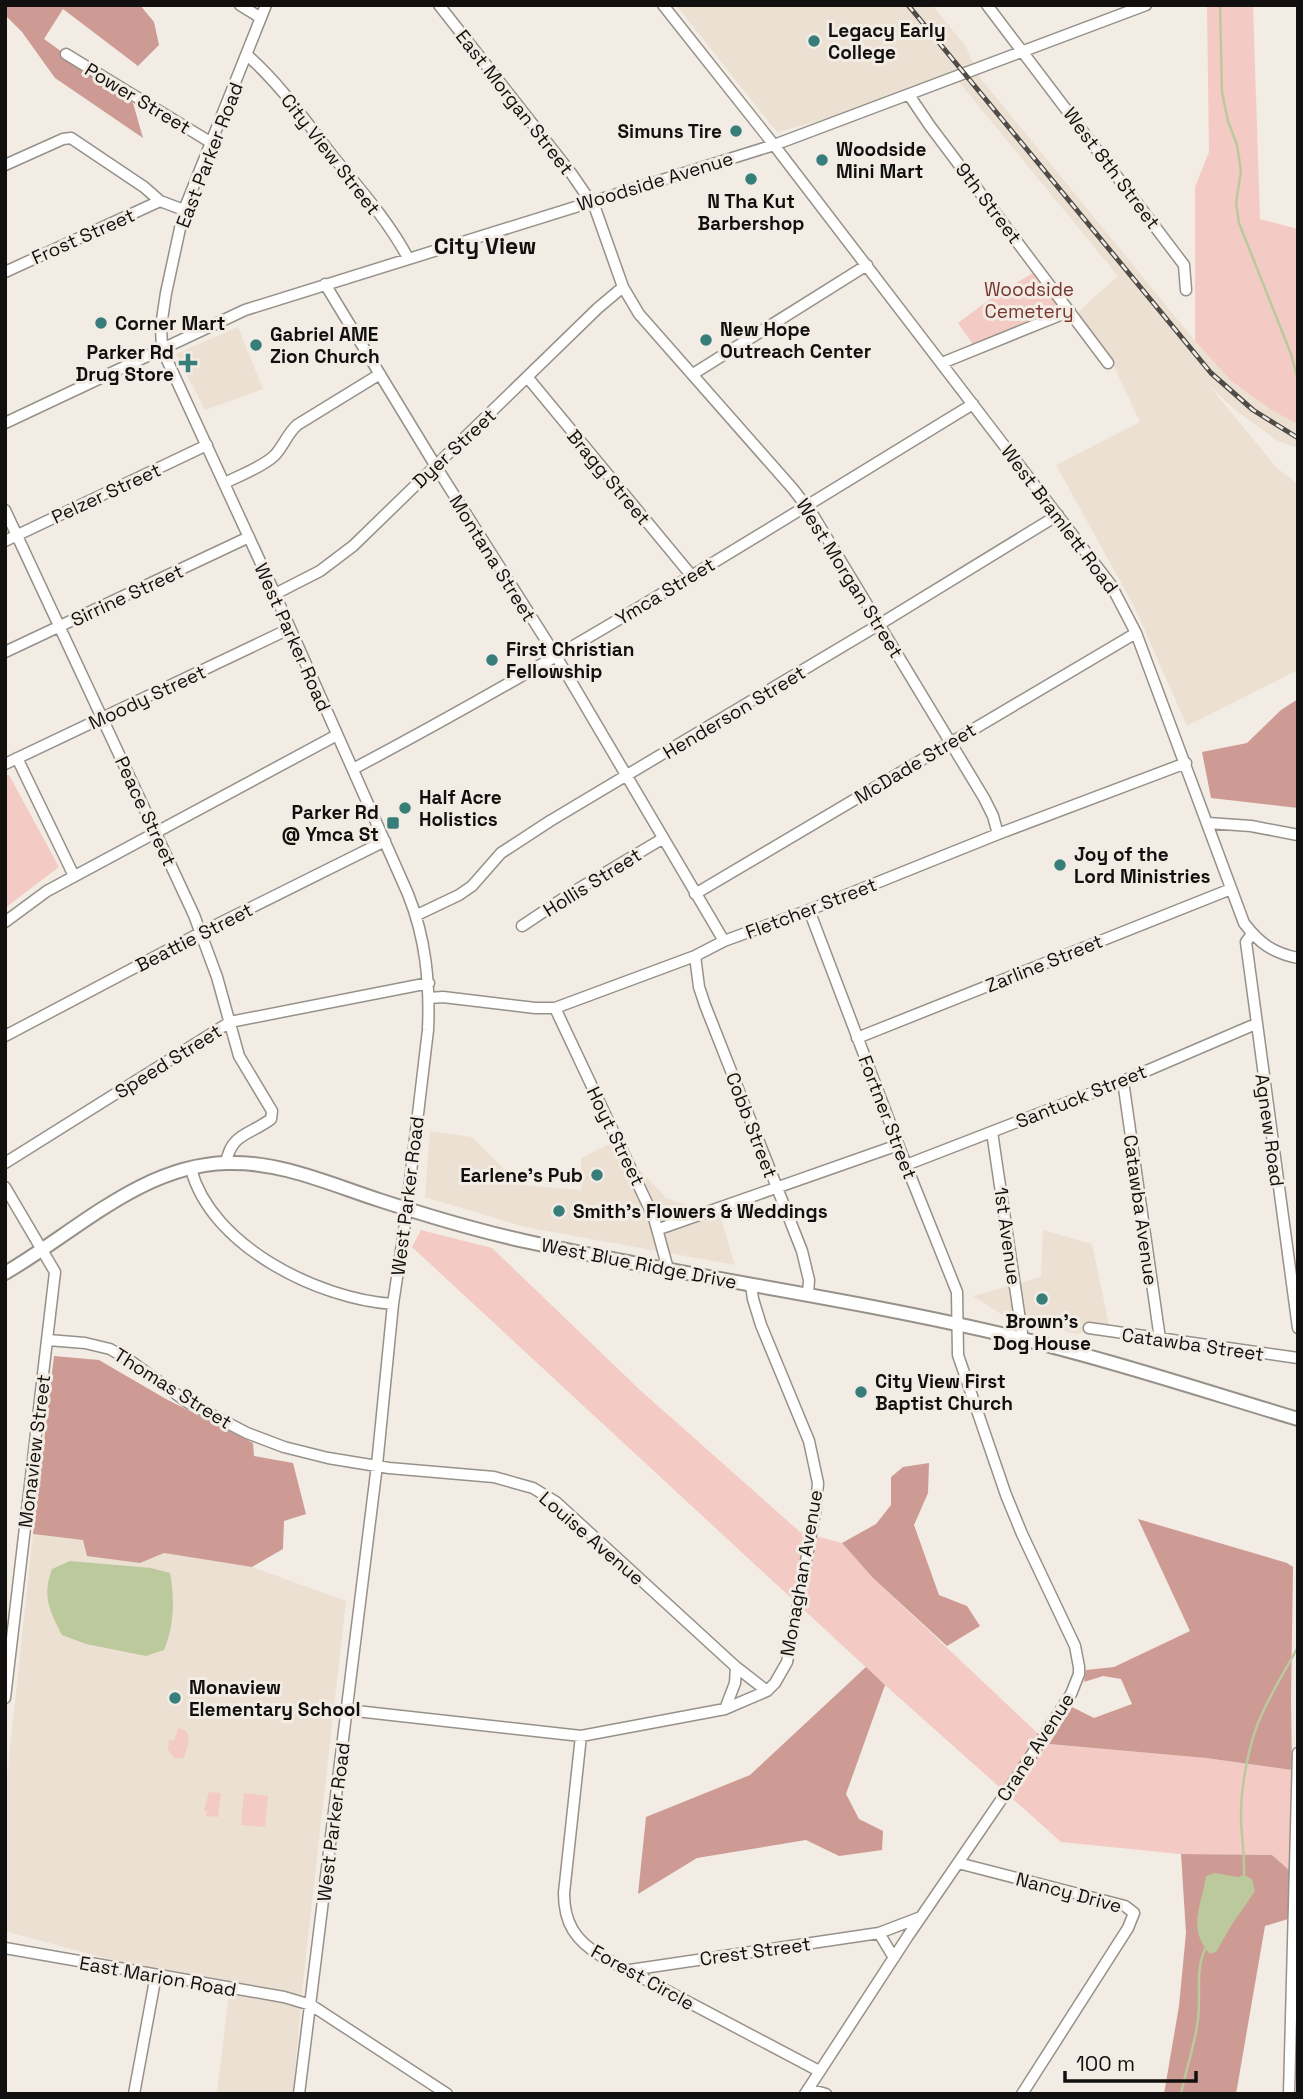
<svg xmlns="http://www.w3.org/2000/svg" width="1303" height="2099" font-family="'Space Grotesk',sans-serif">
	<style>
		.built { fill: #ebe0d2 }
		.green { fill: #f3cac4 }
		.forest { fill: #cd9b93 }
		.water { fill: #bcc99c }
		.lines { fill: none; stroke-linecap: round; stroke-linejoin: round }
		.stream { stroke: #bcc99c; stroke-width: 2.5 }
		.minor-casing { stroke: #969189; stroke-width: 13 }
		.major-casing { stroke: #969189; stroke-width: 16 }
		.minor { stroke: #fff; stroke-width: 10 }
		.major { stroke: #fff; stroke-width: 12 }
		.rail-casing { stroke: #4f4c48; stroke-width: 5 }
		.rail { stroke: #f2ece4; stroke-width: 2.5; stroke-dasharray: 8; stroke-linecap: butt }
		.poi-dot { fill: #377e7a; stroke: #f2ece4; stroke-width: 2.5 }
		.labels { text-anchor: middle; stroke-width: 6; stroke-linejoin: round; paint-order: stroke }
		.poi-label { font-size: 19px; font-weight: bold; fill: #12100e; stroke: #f2ece4; text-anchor: start }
		.street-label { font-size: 19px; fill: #12100e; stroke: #f2ece4 }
		.park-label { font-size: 19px; fill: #76362e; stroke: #f2ece4 }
		.quarter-label { font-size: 23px; font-weight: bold; fill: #12100e; stroke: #f2ece4 }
	</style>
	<rect width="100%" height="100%" fill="#f2ece4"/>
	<path class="built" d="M676,5H932L966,47L981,79L1195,341L1231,381L1273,411L1298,424V448L1278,441L1235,410L1207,383L1277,468L1298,484V670L1187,726L1134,606L1056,465L1140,422L1112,362L1078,312L1118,276L955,77L879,105L777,132Z
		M238,327L263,389L205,410L176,354Z
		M430,1131L472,1137L504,1169L509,1184L581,1190V1158L613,1142L666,1198L696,1209L716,1203L735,1265L525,1227L425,1197Z
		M1043,1230L1092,1244L1109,1325L1077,1334L1001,1314L973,1296L1041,1277Z
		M33,1534L83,1540L140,1563L164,1553L252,1567L346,1601L302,1991L293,2094H217L229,1992L5,1931V1795Z"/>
	<path class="green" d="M1207,5H1253L1260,219L1298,229V424L1273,411L1231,381L1195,341V187L1209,152Z
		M1036,271L1063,308L974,346L958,323L989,300Z
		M9,775L59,867L5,908V776Z
		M421,1230L492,1248L640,1390L800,1532L842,1543L873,1578L1049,1744L1206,1758L1298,1771V1878L1272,1855L1180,1854L1061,1842L885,1685L412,1247Z
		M178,1728C195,1730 187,1747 184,1758H174L168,1749L169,1740L174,1741Z
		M209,1792L221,1793L218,1817L206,1816L207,1811H204Z
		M244,1793L268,1796L265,1827L241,1825Z"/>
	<path class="forest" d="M5,5H140L154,22L159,45L138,66L63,9L44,39L133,103L143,138L55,78L22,32L5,15Z
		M1298,699V808L1211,798L1202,752L1247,743L1281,710Z
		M54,1356L99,1360L166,1399L253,1443L254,1456L293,1463L306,1514L284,1521L283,1549L252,1567L164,1553L140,1563L87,1556L83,1540L33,1534Z
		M929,1463L928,1493L914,1525L939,1595L967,1606L980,1626L947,1646L873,1578L842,1543L876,1524L891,1505V1477L903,1467Z
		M1138,1519L1287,1563L1293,1567L1291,1698L1292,1770L1206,1758L1049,1744L1072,1707L1094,1718L1132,1704L1121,1679L1103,1676L1084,1682L1086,1670L1114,1667L1190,1631Z
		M866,1667L885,1685L846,1794L859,1819L883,1831L882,1850L839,1856L806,1840L697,1858L638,1894L646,1817L750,1775Z
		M1181,1854L1272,1855L1298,1878V1916L1265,1926L1236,2094H1164L1179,2006L1186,1933Z"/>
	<path class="water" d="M70,1561L151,1568L170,1573C175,1599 174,1626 164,1650L146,1656L86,1644L62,1635C49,1610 42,1596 52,1569Z
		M1215,1873L1238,1877L1244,1875L1252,1879L1255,1891L1231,1926L1216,1952L1210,1954C1187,1928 1201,1908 1206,1876Z"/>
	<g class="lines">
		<path class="stream" d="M1220,5L1222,92L1228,121L1237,145L1241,171L1236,203L1239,223L1291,354L1298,380
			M1244,1875C1245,1855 1241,1836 1241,1815C1241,1786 1249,1741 1262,1714C1272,1691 1286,1669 1298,1647
			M1181,2094C1186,2069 1195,2045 1198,2019C1201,1995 1195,1971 1205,1949"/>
		<defs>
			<path id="minor" d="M240,5L261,18
				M266,5L184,210L166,293L161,326L162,349L270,583L408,894C426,939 430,983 428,1030L404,1231L393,1304L377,1465L299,2094
				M439,5L571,173L595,208L623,287L639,314L793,489L813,515L984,798L993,816L998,834
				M663,5L774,145L1111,585L1136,633L1244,923C1259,943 1273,953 1298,958
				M987,5L1184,265L1186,290
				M66,54L210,142
				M247,55C280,84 305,120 331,154C358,187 388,220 408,258
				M909,95L930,126L1108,363
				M5,165L63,139L71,138L144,187L160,201L184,210
				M5,272L160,201
				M325,284L435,465L556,656L724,941
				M942,363L1070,311
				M693,374L867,265
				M528,378L691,575
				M5,423L245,310L774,145L1146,5
				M225,483C240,475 261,468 274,456C283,447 287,434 297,425L380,374
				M5,510L194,915L217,977L239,1056L272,1111L271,1119C250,1135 231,1133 226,1163
				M5,541L207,445
				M275,594L320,571L353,546L598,308L623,287
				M5,652L249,537
				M17,758L74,876
				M5,764L289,629
				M353,769C565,657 768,529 973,404
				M1208,823L1251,826L1298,835
				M695,894L1136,633
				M417,915L459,895L472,886L501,853L550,821L880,624L1058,515
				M5,922L47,891L337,735
				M522,926L573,892L662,839
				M1252,934L1246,942L1298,1328
				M695,956L699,987L705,1005L802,1251L809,1280L808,1294
				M429,998L443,997L535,1008H555L695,956L724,941L809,910L998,834L1186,763
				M555,1008L654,1218L668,1269
				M5,1036L202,932L385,841
				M857,1038L1231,889
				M1123,1081L1160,1339
				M992,1132L1023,1340
				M5,1163L230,1022L429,983
				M906,1165L1123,1081L1251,1026H1256
				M191,1169C211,1246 318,1299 393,1304
				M5,1187L55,1272L5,1698
				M659,1229L898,1145
				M1089,1328L1298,1358
				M48,1340L85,1343L110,1349L132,1362L187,1402L247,1433L284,1447L328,1458L389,1468L494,1477L533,1488L556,1502L736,1667L735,1683L725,1709
				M736,1667L767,1691
				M347,1710L581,1736L725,1709L767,1691L775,1683L787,1662L792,1637L816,1507L818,1483L809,1441L761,1325L753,1299L751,1285
				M581,1736L564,1893C564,1923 575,1940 601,1956L819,2071
				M958,1863L1125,1906L1134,1913L1128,1928L1022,2094
				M879,1933L894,1958
				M5,1948L284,1997L311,2005L447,2094
				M630,1970L879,1933L921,1917
				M808,2089L826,2094
				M134,2094L156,1975
				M805,2094L908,1936L1025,1765L1071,1694L1079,1674V1667L1075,1646L1022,1534L1006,1495L958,1355L957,1292L906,1165L809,910
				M1289,2094L1298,1753"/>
			<path id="major" d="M5,1273C76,1232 142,1165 227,1163C279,1161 330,1184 379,1200C428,1216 478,1231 529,1242C684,1276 842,1297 997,1333C1098,1356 1198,1389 1298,1419"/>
		</defs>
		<use href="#minor" class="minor-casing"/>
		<use href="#major" class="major-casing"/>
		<use href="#minor" class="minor"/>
		<use href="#major" class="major"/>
		<defs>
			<path id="rail" d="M908,5L1211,373L1253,410L1298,438"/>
		</defs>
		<use href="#rail" class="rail-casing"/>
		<use href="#rail" class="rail"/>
	</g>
	<g class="poi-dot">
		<circle cx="814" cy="41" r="7"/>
		<circle cx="736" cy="131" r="7"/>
		<circle cx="822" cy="160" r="7"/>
		<circle cx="751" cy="179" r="7"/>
		<circle cx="101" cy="323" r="7"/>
		<circle cx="706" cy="340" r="7"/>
		<circle cx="256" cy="345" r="7"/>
		<path d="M184.5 352.5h7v7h7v7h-7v7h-7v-7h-7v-7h7z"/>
		<circle cx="492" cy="660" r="7"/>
		<circle cx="405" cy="808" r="7"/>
		<rect x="386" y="816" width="14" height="14" rx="3.5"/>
		<circle cx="1060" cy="865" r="7"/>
		<circle cx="597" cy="1175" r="7"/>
		<circle cx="559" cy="1211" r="7"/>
		<circle cx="1042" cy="1299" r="7"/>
		<circle cx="861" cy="1392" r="7"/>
		<circle cx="175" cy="1698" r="7"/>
	</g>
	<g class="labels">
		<g class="poi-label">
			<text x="828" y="37">Legacy Early<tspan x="828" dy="22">College</tspan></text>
			<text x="722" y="138" text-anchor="end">Simuns Tire</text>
			<text x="836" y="156">Woodside<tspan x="836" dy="22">Mini Mart</tspan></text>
			<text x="751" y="208" text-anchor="middle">N Tha Kut<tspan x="751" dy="22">Barbershop</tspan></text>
			<text x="115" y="330">Corner Mart</text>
			<text x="720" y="336">New Hope<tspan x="720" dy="22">Outreach Center</tspan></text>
			<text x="270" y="341">Gabriel AME<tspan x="270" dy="22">Zion Church</tspan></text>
			<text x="174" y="359" text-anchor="end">Parker Rd<tspan x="174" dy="22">Drug Store</tspan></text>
			<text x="506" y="656">First Christian<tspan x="506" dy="22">Fellowship</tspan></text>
			<text x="419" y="804">Half Acre<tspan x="419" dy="22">Holistics</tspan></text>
			<text x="379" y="819" text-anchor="end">Parker Rd<tspan x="379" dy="22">@ Ymca St</tspan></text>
			<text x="1074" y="861">Joy of the<tspan x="1074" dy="22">Lord Ministries</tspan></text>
			<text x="583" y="1182" text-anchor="end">Earlene's Pub</text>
			<text x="573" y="1218">Smith's Flowers &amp; Weddings</text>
			<text x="1042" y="1328" text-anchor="middle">Brown's<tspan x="1042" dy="22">Dog House</tspan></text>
			<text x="875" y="1388">City View First<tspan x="875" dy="22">Baptist Church</tspan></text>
			<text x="189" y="1694">Monaview<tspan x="189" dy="22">Elementary School</tspan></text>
		</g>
		<g class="street-label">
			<text transform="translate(138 98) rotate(31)" y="7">Power Street</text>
			<text transform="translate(515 102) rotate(52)" y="7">East Morgan Street</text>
			<text transform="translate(331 154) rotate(52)" y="7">City View Street</text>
			<text transform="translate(209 155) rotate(-69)" y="7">East Parker Road</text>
			<text transform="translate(1112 168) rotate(53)" y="7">West 8th Street</text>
			<text transform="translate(655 181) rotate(-17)" y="7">Woodside Avenue</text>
			<text transform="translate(989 203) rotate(53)" y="7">9th Street</text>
			<text transform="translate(83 236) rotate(-24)" y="7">Frost Street</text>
			<text transform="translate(454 448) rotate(-43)" y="7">Dyer Street</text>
			<text transform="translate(609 477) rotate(50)" y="7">Bragg Street</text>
			<text transform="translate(106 493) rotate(-25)" y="7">Pelzer Street</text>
			<text transform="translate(1060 519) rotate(53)" y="7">West Bramlett Road</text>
			<text transform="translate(493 558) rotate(58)" y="7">Montana Street</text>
			<text transform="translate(850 578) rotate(58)" y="7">West Morgan Street</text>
			<text transform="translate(665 591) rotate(-31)" y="7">Ymca Street</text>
			<text transform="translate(127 595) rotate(-25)" y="7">Sirrine Street</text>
			<text transform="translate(293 637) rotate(66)" y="7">West Parker Road</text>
			<text transform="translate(147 697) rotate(-25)" y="7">Moody Street</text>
			<text transform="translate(734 712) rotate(-31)" y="7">Henderson Street</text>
			<text transform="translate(915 763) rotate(-31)" y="7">McDade Street</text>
			<text transform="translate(146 811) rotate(65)" y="7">Peace Street</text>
			<text transform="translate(592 882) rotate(-32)" y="7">Hollis Street</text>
			<text transform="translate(811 908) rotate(-21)" y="7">Fletcher Street</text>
			<text transform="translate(194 937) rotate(-27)" y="7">Beattie Street</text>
			<text transform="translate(1044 963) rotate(-22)" y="7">Zarline Street</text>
			<text transform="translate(168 1061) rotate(-32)" y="7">Speed Street</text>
			<text transform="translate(1081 1096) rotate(-22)" y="7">Santuck Street</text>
			<text transform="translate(888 1117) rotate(69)" y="7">Fortner Street</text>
			<text transform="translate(752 1125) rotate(69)" y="7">Cobb Street</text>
			<text transform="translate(1270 1130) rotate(82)" y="7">Agnew Road</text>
			<text transform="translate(616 1136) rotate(64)" y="7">Hoyt Street</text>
			<text transform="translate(407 1196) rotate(-83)" y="7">West Parker Road</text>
			<text transform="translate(1141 1210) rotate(82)" y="7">Catawba Avenue</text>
			<text transform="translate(1008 1236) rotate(82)" y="7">1st Avenue</text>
			<text transform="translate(639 1263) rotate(11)" y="7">West Blue Ridge Drive</text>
			<text transform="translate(1193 1344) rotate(8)" y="7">Catawba Street</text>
			<text transform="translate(173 1388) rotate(32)" y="7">Thomas Street</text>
			<text transform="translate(34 1451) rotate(-83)" y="7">Monaview Street</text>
			<text transform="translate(592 1538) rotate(41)" y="7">Louise Avenue</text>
			<text transform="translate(801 1573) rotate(-80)" y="7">Monaghan Avenue</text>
			<text transform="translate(1035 1747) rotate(-57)" y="7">Crane Avenue</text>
			<text transform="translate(333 1822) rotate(-83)" y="7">West Parker Road</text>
			<text transform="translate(1069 1892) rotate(15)" y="7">Nancy Drive</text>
			<text transform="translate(755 1951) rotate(-8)" y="7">Crest Street</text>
			<text transform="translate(158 1976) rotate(10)" y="7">East Marion Road</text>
			<text transform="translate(643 1977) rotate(29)" y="7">Forest Circle</text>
		</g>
		<g class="park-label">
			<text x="1029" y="296">Woodside<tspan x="1029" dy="22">Cemetery</tspan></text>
		</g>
		<g class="quarter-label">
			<text x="485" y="254">City View</text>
		</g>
	</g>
	<rect width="1303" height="2099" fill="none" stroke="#12100e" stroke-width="14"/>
	<path d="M1065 2071v10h131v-10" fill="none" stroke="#12100e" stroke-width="3.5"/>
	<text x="1076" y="2071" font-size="21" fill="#12100e" stroke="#f2ece4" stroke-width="5" paint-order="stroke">100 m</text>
</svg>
